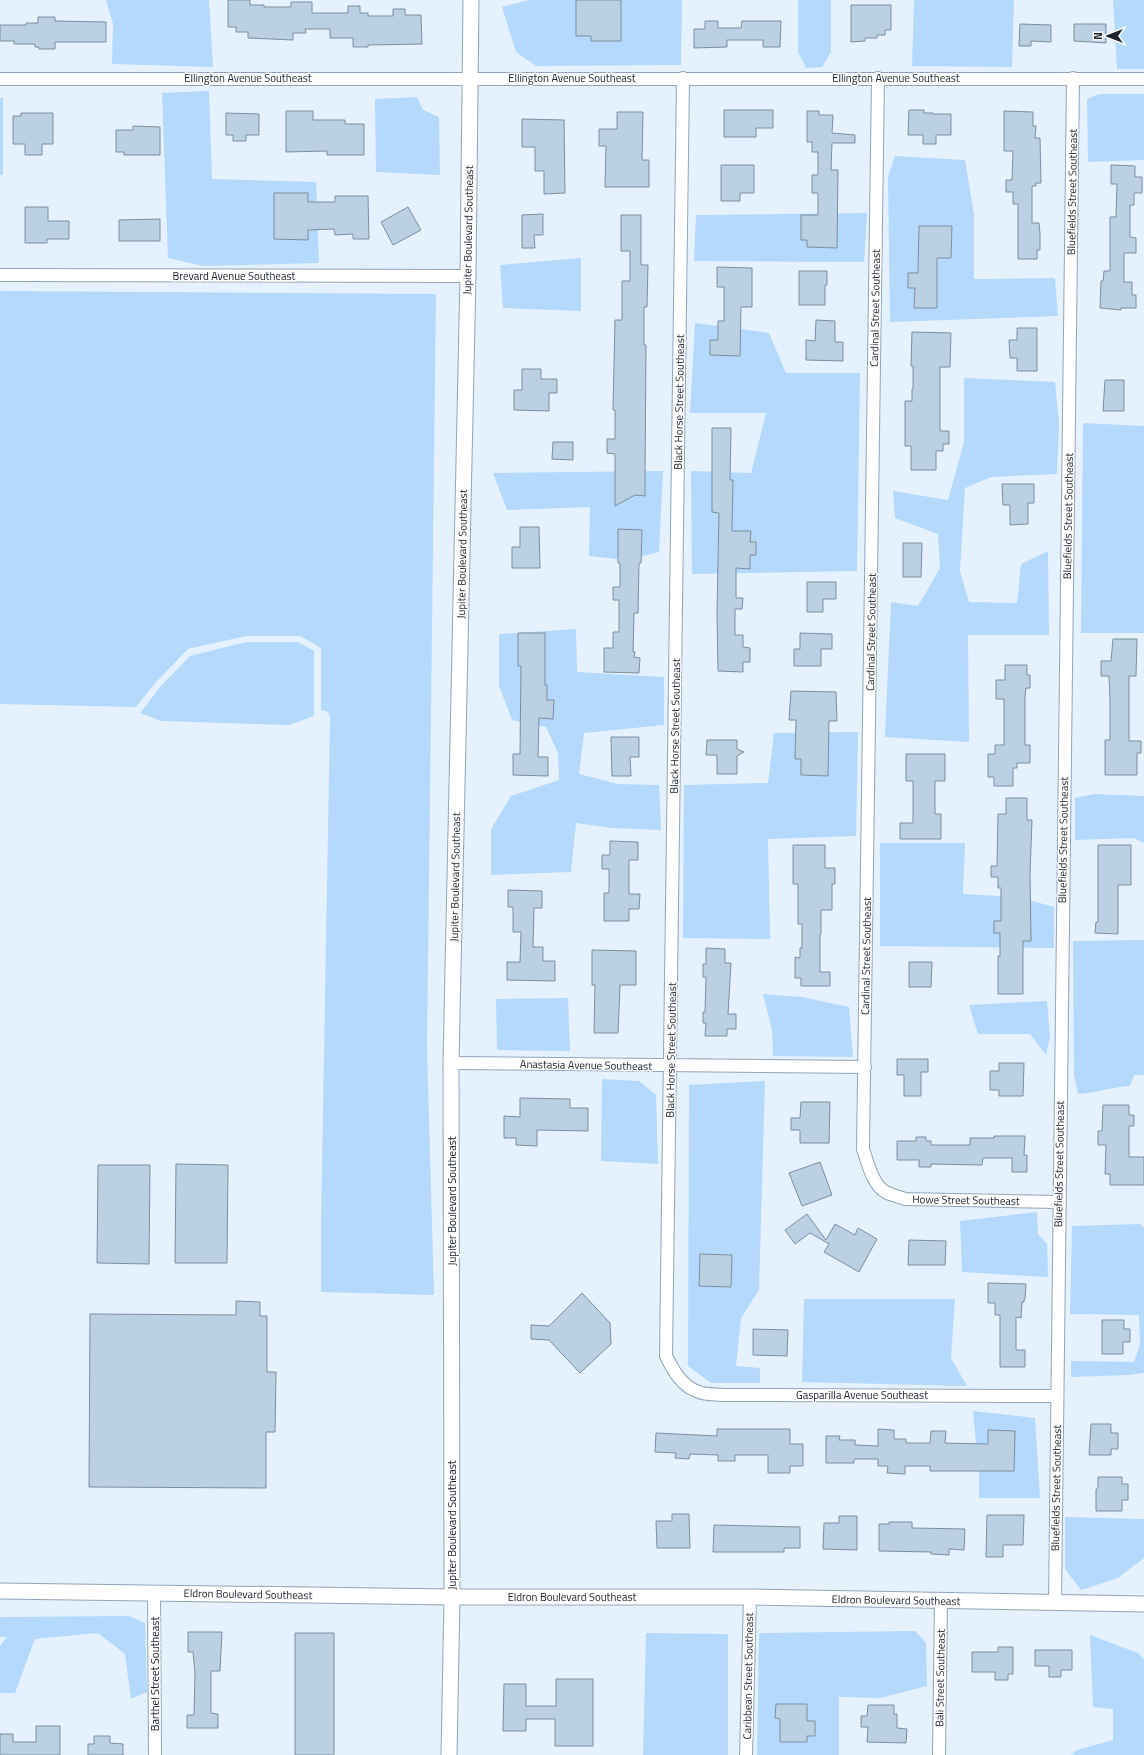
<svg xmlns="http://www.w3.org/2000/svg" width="1144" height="1755" font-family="'Titillium Web',sans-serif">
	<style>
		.green { fill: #b4d9fd }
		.building { fill: #bcd0e4; stroke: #7b8ea0 }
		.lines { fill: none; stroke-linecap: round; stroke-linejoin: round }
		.minor-casing { stroke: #92a5b8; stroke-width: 14 }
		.tertiary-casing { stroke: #92a5b8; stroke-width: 17 }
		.minor { stroke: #fff; stroke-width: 12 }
		.tertiary { stroke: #fff; stroke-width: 15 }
		.labels { text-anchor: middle; stroke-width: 3; stroke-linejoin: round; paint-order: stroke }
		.street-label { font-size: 11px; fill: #1c232b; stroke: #fdfdfd }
	</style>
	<rect width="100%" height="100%" fill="#e5f1fe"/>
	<path class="green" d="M106,0H209L213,67L112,64L113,24Z
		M529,0H682L681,65L536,66L516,52L502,7Z
		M798,0H831V52L822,67L806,68L798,52Z
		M914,0H1014L1012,67L912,66Z
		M1113,0H1144V69H1117Z
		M209,91L212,179L316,182L319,263L203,266L168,258L162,93Z
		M1099,94H1144V160L1088,162L1087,99Z
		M417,97L423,110L439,117L440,175L376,172L375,99Z
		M0,98H3V175H0Z
		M895,156L965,160L974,215V279L1055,278L1058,316L890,322L888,177Z
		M867,213L864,262L694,261L696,215Z
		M581,258V311L503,308L500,265Z
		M0,291L436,294L427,1047L434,1295L321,1292V1223L330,717L328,712L321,710V649L318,646L300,636H246L188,649L156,682L136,707L0,704Z
		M695,323L769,333L786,373H860L857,571L692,574L691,471L751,473L766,413H690Z
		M964,378L1055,382L1059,423L1057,474L991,477L965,488L960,571L969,602L1017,603L1021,564L1048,551L1049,635H968L969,742L885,737L891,602L918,606L940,568L938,534L895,518L893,491L948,500L964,442Z
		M1083,423L1144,426V633H1081Z
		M663,471L659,552L627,560L589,556L590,507L507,510L493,473Z
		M576,629L577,672L664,677V725L584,733L579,774L618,784L659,785L661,830L612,828L576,823L571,872L491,875V829L511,796L559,780L558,753L546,727L512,720L499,686V634Z
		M246,642H298L314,651V716L289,725L161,721L140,713L161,686L190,656Z
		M858,732L856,836L768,839L770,939L683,938L684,785L768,783L774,733Z
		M1094,794L1144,796V843L1134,838L1075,840V798Z
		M880,843H965L963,894L1018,897L1054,907V948L880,946Z
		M1144,940V1075H1134L1130,1086C1112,1087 1096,1093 1078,1094L1074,1075L1073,941Z
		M763,994L802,997L849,1007L853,1057L773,1056L772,1030Z
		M568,998L570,1051L497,1050L496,999Z
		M1047,1001L1050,1036L1046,1055L1030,1034H978L969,1005Z
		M602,1079L639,1081L656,1095L658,1164L601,1161Z
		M765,1081L759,1290L741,1318L736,1366L760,1368V1383H711L688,1366L689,1085Z
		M1037,1212L1038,1234L1047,1244L1048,1277L962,1272L960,1221Z
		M1140,1224L1144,1228V1373L1129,1375L1071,1377V1361L1134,1362L1140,1344L1139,1315L1070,1314L1072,1226Z
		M804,1299H955L951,1358L967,1386L802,1382Z
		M973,1411L1035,1418L1040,1498H979V1473Z
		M1065,1517L1144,1519V1558L1118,1578L1081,1590L1065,1569Z
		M129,1616L145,1623L147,1692L131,1699L125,1654L98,1633L35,1639L15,1693H0V1646L7,1637H0V1617Z
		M915,1631L926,1643L927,1686L880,1698L839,1697V1755H757L759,1633Z
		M646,1633L728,1634V1755H643Z
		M1090,1635L1138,1653L1144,1659V1755H1071L1077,1750L1113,1740V1709L1093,1707Z"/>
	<path class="building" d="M228,0H250V5H264V7H291V2H312V13H348V6H360V13H368V16H393V9H405V15H421L422,44L368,45V47H353V38H330V29H305L306,33H293V40L248,38V32H236V27H228Z
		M576,0H621V41H591V36H576Z
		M851,5H891V30H885V35H877V38H865V41L851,42Z
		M38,17H55V21L106,22V42H55V49H39V47H35V44H14V41H0V25H26V23H38Z
		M705,21H718V28H741L742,21H781L780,47H763V40H727V47L694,48V29H705Z
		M1020,24L1051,25V42L1031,41V46H1019Z
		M1074,24H1106V43L1074,41Z
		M724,110H773V128H756V137H724Z
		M909,110H924V113H933V114H951V135H936V144H923V135H908Z
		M286,111H313V120H345V124H364V155H327V151L286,152Z
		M807,111H819V115H833L832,133L855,135V143H832L831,170H838L837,248L807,247V240H801V215H818V193H812V175H818V152H812V142H807Z
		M1004,111L1033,112V126H1036L1035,138H1040L1041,183H1036V186H1032V223H1039L1040,234V250H1037V259H1018V204H1013V192H1006V180H1012L1013,151H1004Z
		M617,112H643L642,160H649V187H605L606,146H599V129H617Z
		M21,113H53V144H42V155H25V144H13V116H21Z
		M226,113L259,114V135H246V141H233V135H226Z
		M522,119L564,120L565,193L544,194V171H535V147H522Z
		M133,126L160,127V155H124V152H116V130H133Z
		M721,165H754V193H740V201H721Z
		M1111,165L1135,166V177H1142V193H1134V205H1130V237L1136,238V253H1124V282H1132V295H1136V308H1121V310L1100,308L1101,281H1103L1104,271H1110V217H1116L1117,184H1111Z
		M274,193H308V202H335V196H368L369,239H353V234L335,235L334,229L308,230V240L274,239Z
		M25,207H48V221H69V239H47V243H25Z
		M408,207L421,230L393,245L381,222Z
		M543,214V235H534L535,248H522V215Z
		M621,215H641V265H648L647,307H644V345H646L645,481V496L635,495L615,506V454L607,453V439H615V410H613L615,320H622V281H630V251H621Z
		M160,219V241H119V220Z
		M919,226H952L951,258H937V308H914L915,288H908V273H918Z
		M717,267L752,268V307H741L740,356L710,355V340H718V321H724V287H717Z
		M799,271H827V285H825V305H799Z
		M816,320L835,321V342H843V361L806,360V340L815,341Z
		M1017,328H1037V371H1017V358H1010L1009,340H1017Z
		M912,332L951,333L950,367H940V431H949V444H943V451H936V470H911V446H905V401H912V389H913V366H911Z
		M522,369H541V379H557V393H549V411L514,410V390H522Z
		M1105,380H1124V411H1103Z
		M712,428H731L730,480H733L732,531H751L750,542H756V555H750V569L736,568V598H743L742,609H735V635H743V647L750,648V662H743V672L718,671L717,613L719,513L712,512Z
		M553,442H573V460L552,459Z
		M1002,484H1034V503H1028V524L1010,525V505H1003Z
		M520,527H539L540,568H512V547H520Z
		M618,529L642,530L641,563H639L638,613H634L633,652H635L634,657L640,658L639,673L604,672V648H613V632H619V600H613V587H620V563H618Z
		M903,543H922L921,577H903Z
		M807,582H836V599H823V612H807Z
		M518,633H545V685H547V700H554L553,719L539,718L538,757H548V776L513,775V754H520L521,666H518Z
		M800,633L832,634V649H821V666H794V649H800Z
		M1113,639H1137L1136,676H1129V741H1141V753H1137V775H1105V740H1110V699L1109,676H1101V661H1111Z
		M1005,665H1027V675H1030V688H1026L1025,696V745H1030V763H1017V768H1013V786H994V777H988V754H995V745H1004V699H996V680H1005Z
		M791,691L836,692L837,721H829L828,776L801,775V759H795L796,720H789Z
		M611,737H639V757H630L631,776H612Z
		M707,740H737V749L744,752L737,756V774H717V755H706Z
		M906,754H945V781H935V814H941V839H900V823H913V781H906Z
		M1006,798H1027V820H1032L1030,874L1031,941H1023V994H998V956H1000V933H994V921H1001V888H998V877H991V866H997L998,814H1006Z
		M610,841L638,842V860H629V894H640L639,909H629V921H604V893H609V869H602V855H610Z
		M793,845H825V868H835V884H832V910H821V934H820V972H830V986H801V978H795V957L800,958V948H802V924H798V884H793Z
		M1098,845H1131V885H1118V934L1095,933L1096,922H1098Z
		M508,890L542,891V908H534L533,947H543V961H555V981L507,980V962H520L521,932H513V907H508Z
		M706,948L725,949V963H731L728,1014H736V1029H727V1036H705L706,1023H703V1012H705L706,977H703V964H706Z
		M592,950L636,951V985H620L618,1033H594L595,985H592Z
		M909,962H932L931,987H909Z
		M897,1059H928V1072H921V1096H904V1075H897Z
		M999,1063H1024L1023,1096H999V1090H990V1071H999Z
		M520,1098L570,1099V1108H588V1131L537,1130V1146L516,1145V1138H504V1116L520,1117Z
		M801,1102H830L829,1143H800V1130H791V1118H800Z
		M1103,1105H1129V1115H1134V1126H1129V1157H1144V1185H1110V1174H1105L1106,1145H1098V1131H1102Z
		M994,1136H1025L1024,1155H1027V1172H1012V1158H983L982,1165L931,1164V1167H919V1160H897V1141H916V1137H926V1141H931V1145H970V1138H994Z
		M820,1162L832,1195L802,1206L789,1173Z
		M176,1164L228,1165L227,1263H175Z
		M98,1165H150L149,1264L97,1263Z
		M807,1214L826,1240L835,1224L855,1235L858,1228L877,1239L859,1272L824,1252L829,1244L810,1233L795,1244L785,1230Z
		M909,1240L946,1241L945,1265H908Z
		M700,1254L732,1255L731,1287L699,1286Z
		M988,1283L1026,1284L1025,1299H1024V1302H1022L1021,1318L1016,1317V1350H1025V1367H1000V1315H995V1303H988Z
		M582,1293L610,1323L611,1344L580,1373L549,1340L531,1339V1325L549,1326Z
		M236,1301L260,1302V1316H267V1372H276L275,1432H266V1488L89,1487L90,1314L236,1315Z
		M1102,1320H1124V1329H1130V1342H1123V1354H1102Z
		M753,1329L788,1330L787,1356L753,1355Z
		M1091,1424H1111V1433H1118V1449H1111V1455H1089Z
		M717,1429H790V1444H803V1466H790V1473H768V1455H735V1461H718V1455L690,1454L689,1459L675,1458L676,1453L655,1452L656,1433L717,1436Z
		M878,1429L894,1430V1439H906V1443H930L931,1431H946L945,1443L988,1444V1430L1015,1431L1014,1471H930V1466H905V1474L887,1473L888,1466H878V1459H854V1463H826V1436H840L839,1440H855V1445L878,1446Z
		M1098,1477H1122V1484H1128V1500H1122V1511H1096V1489L1098,1487Z
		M672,1514H689L690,1548H657L656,1521H672Z
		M987,1515H1024L1023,1545H1003V1557H986Z
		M839,1516H857V1550L823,1549L824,1523H839Z
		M889,1522H912V1528L965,1529L964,1550L949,1549V1555L931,1554V1552L879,1551V1524H889Z
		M714,1525L800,1527V1548H784V1552H713Z
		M188,1632H222L220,1671H211V1713L218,1714V1728H187V1715H194L195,1673L193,1652H188Z
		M295,1633H334V1755H295Z
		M998,1647H1013V1674H1008V1680H995V1672H972V1652H998Z
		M1035,1650H1072V1670H1061V1677H1049V1666H1035Z
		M556,1679H593V1746H555V1719H526V1731H503L504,1684H526V1706H556Z
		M776,1704H807V1721H815V1736H807V1742H780V1719L775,1718Z
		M868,1705H894V1714H897V1728L907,1729L906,1743L867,1742L868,1727H861V1716H867Z
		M36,1726H60V1755H0V1734H13V1742H36Z
		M94,1736H110V1743L123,1744V1755H88V1744H94Z"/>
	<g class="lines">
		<defs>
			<path id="minor" d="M683,78L666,1356C673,1370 682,1387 699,1392C706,1395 716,1394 724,1395L1057,1396
				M878,78L863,1149C868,1163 872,1185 887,1193C893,1195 899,1197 905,1199L1059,1202
				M0,79H1144
				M0,275L468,276
				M451,1063L865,1067
				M154,1592L155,1755
				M1055,1602L1073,78
				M746,1755L750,1597
				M939,1755L941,1600"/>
			<path id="tertiary" d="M0,1591L452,1597H750L1144,1604
				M449,1755L452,1597L451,1063L468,276L471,0"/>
		</defs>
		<use href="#minor" class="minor-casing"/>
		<use href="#tertiary" class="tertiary-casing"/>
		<use href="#minor" class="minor"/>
		<use href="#tertiary" class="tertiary"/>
	</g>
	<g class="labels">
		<g class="street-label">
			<text x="248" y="82">Ellington Avenue Southeast</text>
			<text x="572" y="82">Ellington Avenue Southeast</text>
			<text x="896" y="82">Ellington Avenue Southeast</text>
			<text transform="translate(1072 192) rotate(-89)" y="4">Bluefields Street Southeast</text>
			<text transform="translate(468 230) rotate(-89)" y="4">Jupiter Boulevard Southeast</text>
			<text x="234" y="280">Brevard Avenue Southeast</text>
			<text transform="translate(875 308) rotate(-89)" y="4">Cardinal Street Southeast</text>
			<text transform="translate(679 402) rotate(-89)" y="4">Black Horse Street Southeast</text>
			<text transform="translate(1068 516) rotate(-89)" y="4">Bluefields Street Southeast</text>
			<text transform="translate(462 554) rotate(-89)" y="4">Jupiter Boulevard Southeast</text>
			<text transform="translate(871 632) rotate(-89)" y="4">Cardinal Street Southeast</text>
			<text transform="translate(675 726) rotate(-89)" y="4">Black Horse Street Southeast</text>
			<text transform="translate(1063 840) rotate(-89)" y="4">Bluefields Street Southeast</text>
			<text transform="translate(455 877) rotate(-89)" y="4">Jupiter Boulevard Southeast</text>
			<text transform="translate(866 956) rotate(-89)" y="4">Cardinal Street Southeast</text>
			<text transform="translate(671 1050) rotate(-89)" y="4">Black Horse Street Southeast</text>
			<text transform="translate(586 1065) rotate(1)" y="4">Anastasia Avenue Southeast</text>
			<text transform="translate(1059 1164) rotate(-89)" y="4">Bluefields Street Southeast</text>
			<text transform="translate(966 1200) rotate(1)" y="4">Howe Street Southeast</text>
			<text transform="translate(452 1201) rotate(-90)" y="4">Jupiter Boulevard Southeast</text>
			<text x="862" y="1399">Gasparilla Avenue Southeast</text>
			<text transform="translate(1056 1488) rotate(-89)" y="4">Bluefields Street Southeast</text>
			<text transform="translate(452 1525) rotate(-90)" y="4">Jupiter Boulevard Southeast</text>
			<text transform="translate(248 1594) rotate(1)" y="4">Eldron Boulevard Southeast</text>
			<text x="572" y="1601">Eldron Boulevard Southeast</text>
			<text transform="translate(896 1600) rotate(1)" y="4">Eldron Boulevard Southeast</text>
			<text transform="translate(155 1674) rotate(-90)" y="4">Barthel Street Southeast</text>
			<text transform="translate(748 1676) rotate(-89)" y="4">Caribbean Street Southeast</text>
			<text transform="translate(940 1678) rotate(-89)" y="4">Bali Street Southeast</text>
		</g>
	</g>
	<g transform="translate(1108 36) rotate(270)" stroke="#fdfdfd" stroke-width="3" paint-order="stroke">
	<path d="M0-3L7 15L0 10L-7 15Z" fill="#1c232b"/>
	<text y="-6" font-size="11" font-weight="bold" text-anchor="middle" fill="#1c232b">N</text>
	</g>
</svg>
